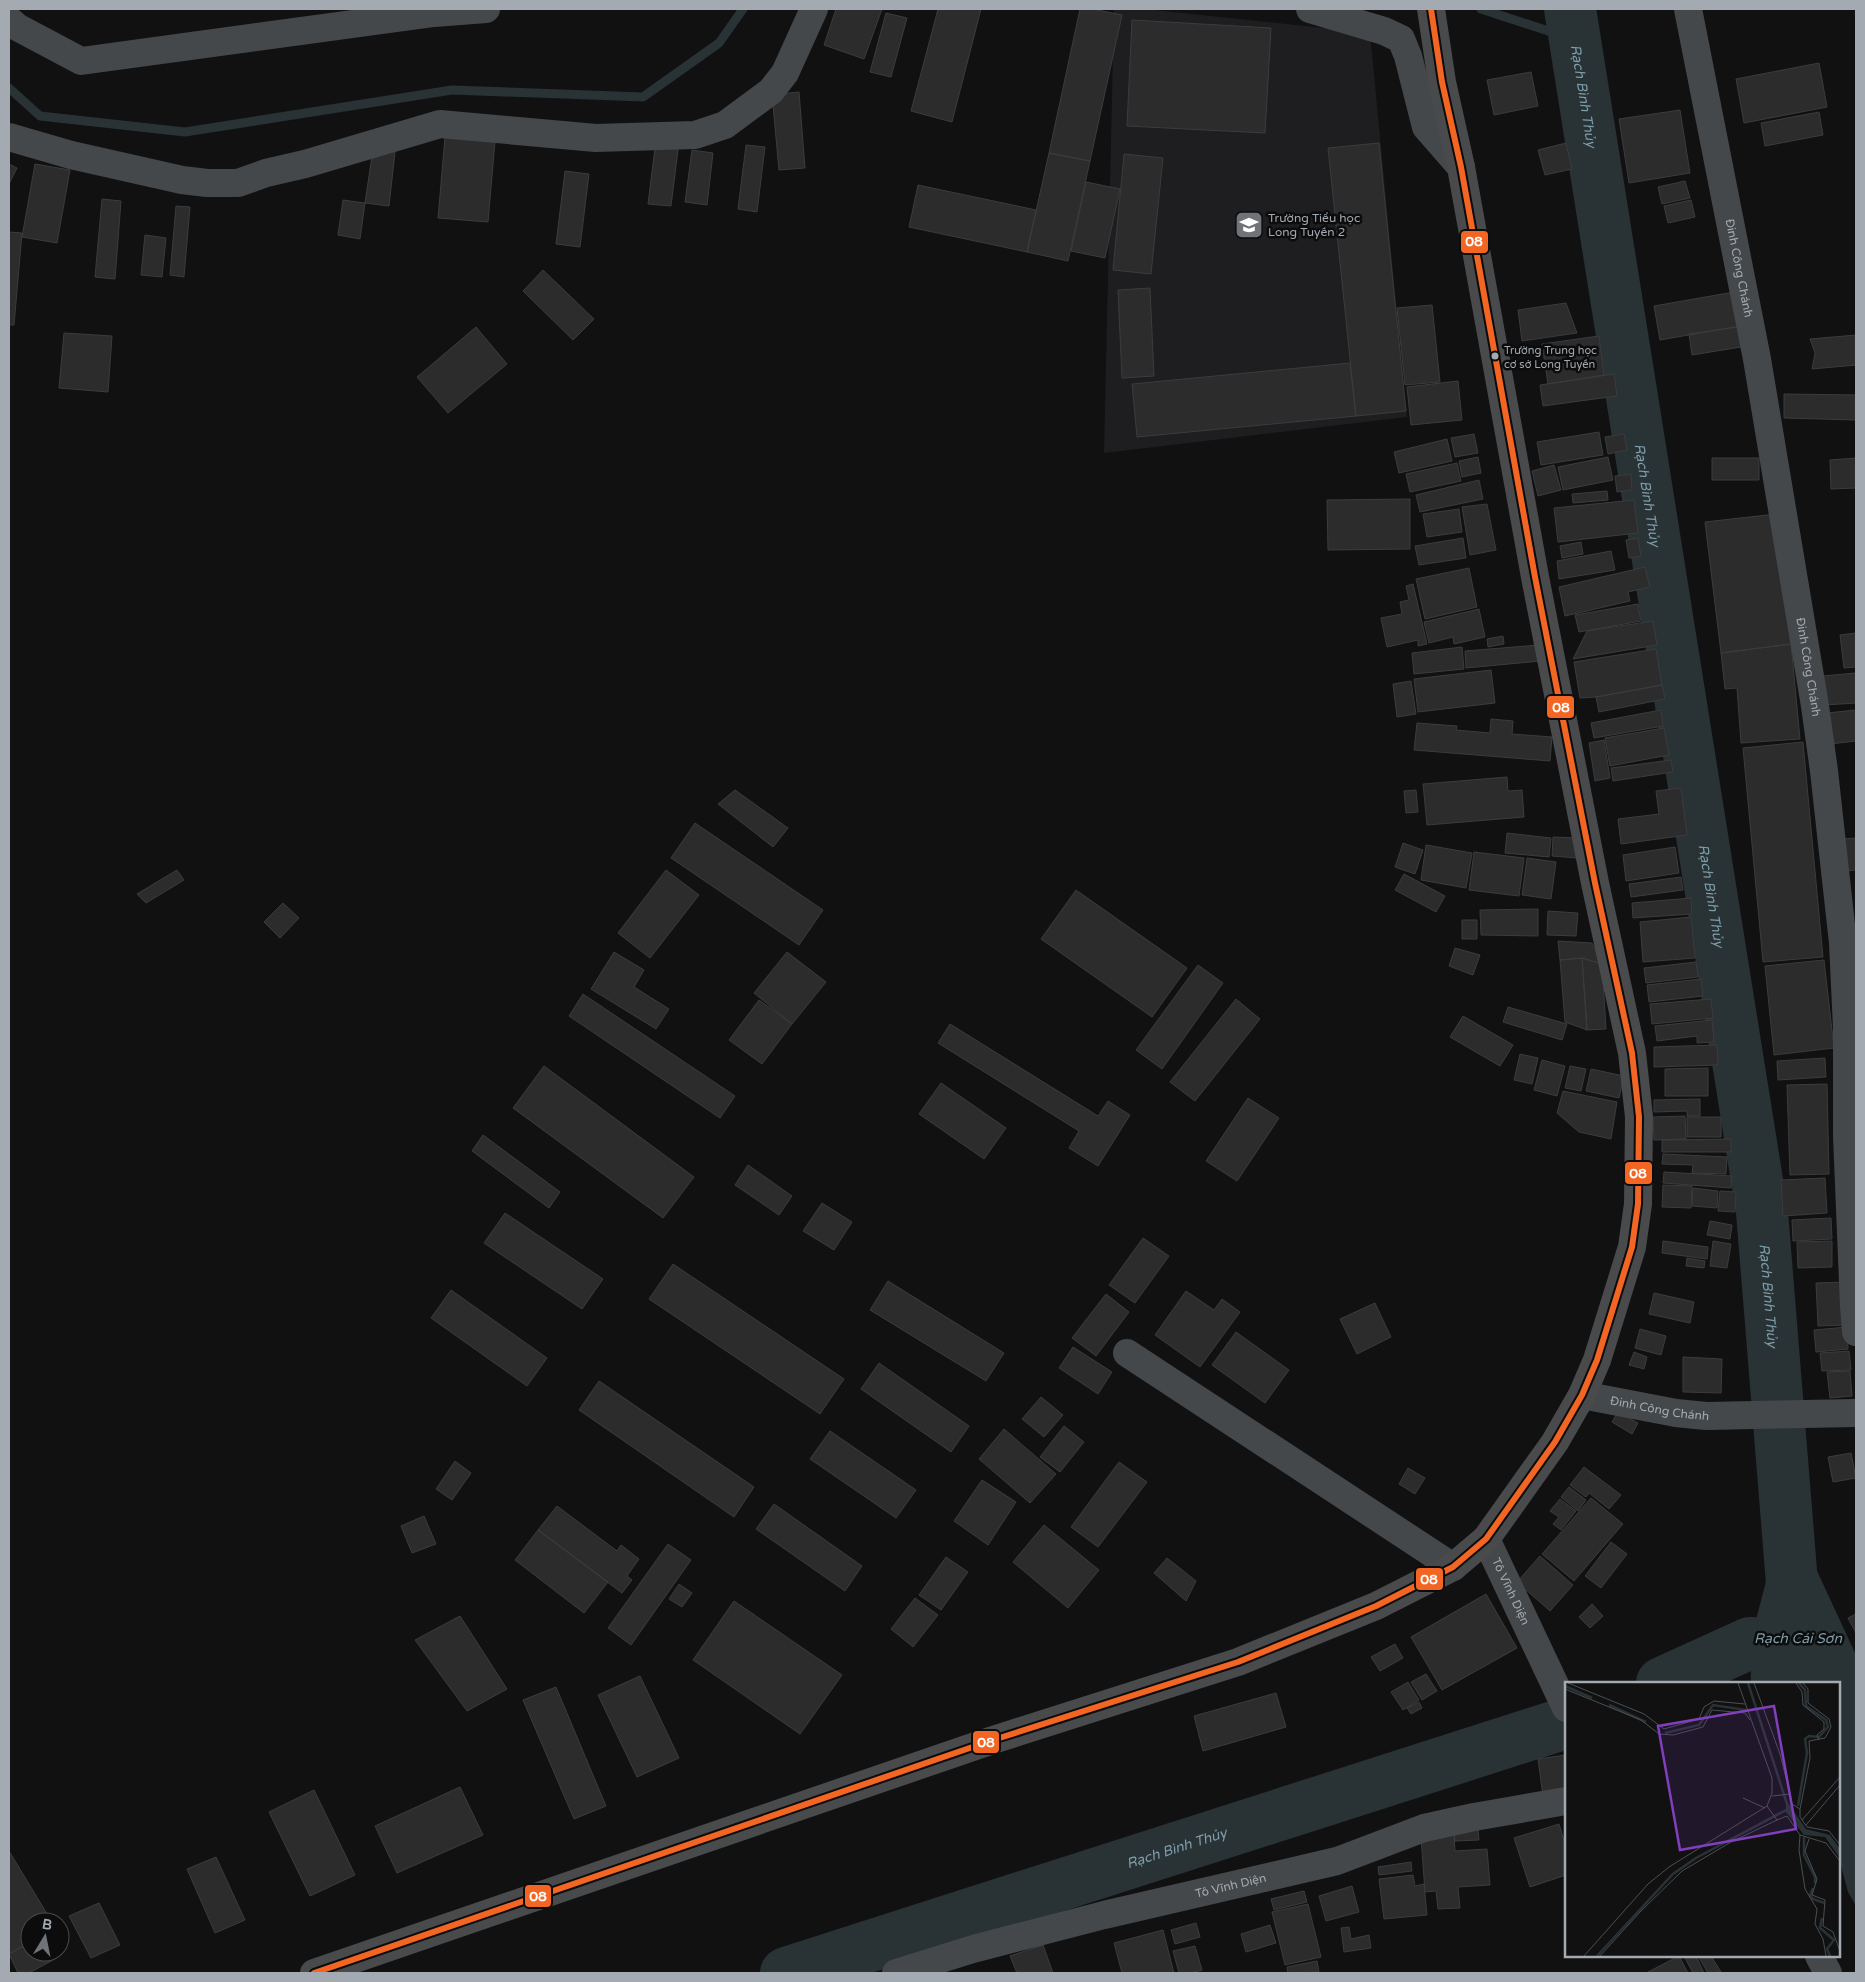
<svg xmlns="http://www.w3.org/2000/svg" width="1865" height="1982" font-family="'Varela Round',sans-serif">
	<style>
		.built { fill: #1e1e20 }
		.water { fill: #293235 }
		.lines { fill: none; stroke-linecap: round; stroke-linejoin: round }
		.stream { stroke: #293235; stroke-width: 9 }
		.river { stroke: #293235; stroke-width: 52 }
		.building { fill: #2c2c2d; stroke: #3a3c3e }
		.minor { stroke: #45484a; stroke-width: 28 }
		.major { stroke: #484a4b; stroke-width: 28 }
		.bus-1-casing { stroke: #0c0c0d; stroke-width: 10 }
		.bus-1 { stroke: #f26522; stroke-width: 6 }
		.bus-dot { fill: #a3aab1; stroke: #0c0c0d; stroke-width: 2 }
		.labels { text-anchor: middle; stroke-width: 5; stroke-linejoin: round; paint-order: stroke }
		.bus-label { font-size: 11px; fill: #a3aab1; stroke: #0c0c0d; text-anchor: start }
		.poi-label { font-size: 12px; fill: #a3aab1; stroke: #0c0c0d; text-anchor: start }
		.street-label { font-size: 12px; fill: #a3aab1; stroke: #0c0c0d }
		.water-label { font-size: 14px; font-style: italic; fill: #7d9eaa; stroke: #0c0c0d }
		.inset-river { fill: none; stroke: #293235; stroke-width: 2.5 }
		.inset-road { fill: none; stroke: #4b4e52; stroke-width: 1 }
		.view { fill: #813fbd; fill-opacity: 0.15; stroke: #813fbd; stroke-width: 2.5 }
		.inset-edge { fill: none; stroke: #a3aab1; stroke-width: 2.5 }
		.line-badge { stroke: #0c0c0d; stroke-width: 2 }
		.badge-label { font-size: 14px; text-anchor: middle; font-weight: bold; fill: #fff }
	</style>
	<rect width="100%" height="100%" fill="#111112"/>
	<path class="built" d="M1114,9H1145L1370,33L1407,417L1104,453Z"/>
	<path class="water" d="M1786,1504L1856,1655V1906L1848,1892L1839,1858V1683H1751L1750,1643Z"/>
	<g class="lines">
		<path class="stream" d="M1481,9L1573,39
			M9,88L40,116L185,132L452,90L643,97L719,43L743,9"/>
		<g class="river">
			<path id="s1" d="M1570,9L1762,1212L1797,1645L1817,1683"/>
			<path d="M1662,1683L1750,1643L1797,1645"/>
			<path id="s2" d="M786,1973L1566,1723"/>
		</g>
	</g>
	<path class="building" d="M836,9H882L864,59L824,45Z
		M938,9H981L952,122L911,111Z
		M1080,9H1092L1122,15L1090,161L1049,153Z
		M886,13L907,18L891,77L870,72Z
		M1132,20L1271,28L1265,133L1127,126Z
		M1819,63L1827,107L1744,123L1736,79Z
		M1531,72L1538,106L1494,115L1487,80Z
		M799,92L805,168L779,170L772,95Z
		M1680,110L1690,173L1629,183L1619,119Z
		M1819,112L1823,135L1765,146L1761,123Z
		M445,137L495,141L488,222L438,218Z
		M656,140L679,142L671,206L648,204Z
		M1379,143L1406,411L1356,416L1328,148Z
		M1566,143L1572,169L1545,175L1538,150Z
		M746,145L765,147L757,212L738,209Z
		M373,149L395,152L389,206L365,203Z
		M692,150L713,153L707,205L685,202Z
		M1049,153L1090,161L1068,261L1027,252Z
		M1124,154L1163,158L1151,274L1113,270Z
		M9,164L17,168L9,184Z
		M35,164L70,170L57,243L22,237Z
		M565,171L589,174L580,247L556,244Z
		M1685,181L1690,198L1662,204L1658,187Z
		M1086,182L1120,189L1105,258L1071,251Z
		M918,185L1036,210L1027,252L909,227Z
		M102,199L121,201L115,279L95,277Z
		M343,200L365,203L360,239L338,235Z
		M1691,200L1695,217L1668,223L1664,206Z
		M176,206L190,207L184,277L170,275Z
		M9,232L22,233L14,325H9Z
		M145,235L166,238L162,277L141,275Z
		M543,270L594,319L573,340L523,291Z
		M1150,288L1154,376L1122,378L1118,290Z
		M1734,292L1740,326L1660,340L1654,306Z
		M1566,303L1577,333L1522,341L1518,310Z
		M1432,305L1440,382L1405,385L1397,308Z
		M476,327L507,364L448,413L417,377Z
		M1738,327L1741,347L1692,355L1689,334Z
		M64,333L112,336L108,392L59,388Z
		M1856,335V365L1812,369L1815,353L1810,339Z
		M1599,336L1604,375L1548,384L1542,344Z
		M1350,363L1356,416L1137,437L1132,384Z
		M1614,374L1617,396L1543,406L1540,385Z
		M1458,381L1462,420L1411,425L1407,387Z
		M1784,394L1856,395V420L1784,418Z
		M1599,432L1603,455L1541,465L1537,442Z
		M1474,434L1478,453L1455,457L1451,438Z
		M1624,434L1627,450L1608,454L1605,437Z
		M1447,439L1452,461L1399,473L1394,452Z
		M1478,457L1481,473L1462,477L1459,461Z
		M1608,457L1613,480L1563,490L1558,467Z
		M1712,458H1759V480H1712Z
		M1856,458V488L1831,489L1830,460Z
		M1457,463L1461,481L1410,492L1406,474Z
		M1554,465L1561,490L1538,496L1532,471Z
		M1631,474L1632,490L1617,492L1615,476Z
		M1479,480L1483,499L1420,512L1416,495Z
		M1607,491L1608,500L1573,503L1572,494Z
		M1410,499V549L1328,550L1327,500Z
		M1634,500L1638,533L1558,542L1554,508Z
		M1487,504L1496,550L1470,555L1462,507Z
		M1459,509L1462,532L1427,537L1423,514Z
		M1776,514L1791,644L1721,653L1705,522Z
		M1463,538L1466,558L1419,565L1415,546Z
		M1638,538L1641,556L1629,558L1626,540Z
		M1581,542L1583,554L1562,558L1560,546Z
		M1611,551L1615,570L1559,579L1557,561Z
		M1645,567L1650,587L1628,592L1630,601L1565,616L1559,587Z
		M1469,568L1477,607L1425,619L1416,579Z
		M1413,584L1427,644L1418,646V640L1387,647L1381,618L1402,614L1400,602L1409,600L1406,586Z
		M1638,604L1641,621L1579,632L1575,615Z
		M1479,609L1485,637L1454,644L1453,637L1429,643L1424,622Z
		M1653,621L1657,645L1573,659L1587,631Z
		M1856,633V667L1844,668L1840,635Z
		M1503,636L1504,644L1488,647L1487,639Z
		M1791,644L1800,739L1741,743L1737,688L1725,689L1721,653Z
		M1539,645L1541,661L1466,668L1465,651Z
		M1462,647L1464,669L1414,674L1412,653Z
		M1656,649L1662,685L1596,697L1580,698L1574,662Z
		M1491,670L1495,703L1418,712L1414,679Z
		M1856,673V703L1825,705L1823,676Z
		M1411,681L1416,714L1397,717L1393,684Z
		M1662,685L1665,699L1599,712L1596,697Z
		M1661,710L1663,726L1594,738L1591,723Z
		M1856,710V741L1830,744L1827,713Z
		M1491,719L1513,721L1512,734L1552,737L1550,761L1414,750L1417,723L1457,726L1456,730L1490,733Z
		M1664,728L1669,755L1610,766L1605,738Z
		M1604,740L1610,778L1595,781L1589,743Z
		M1803,742L1823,957L1763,962L1743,748Z
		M1671,760L1673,772L1613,781L1611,768Z
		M1507,777L1508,791L1522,790L1524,817L1427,825L1423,784Z
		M1681,788L1687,835L1621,844L1618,819L1659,814L1656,791Z
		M735,790L788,828L773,847L718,804Z
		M1416,790L1418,812L1406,813L1404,791Z
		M695,823L823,910L799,945L671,858Z
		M1507,833L1551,838L1549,857L1505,853Z
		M1553,837L1578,838L1576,858L1552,856Z
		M1856,838V870L1845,871L1843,839Z
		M1403,843L1423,850L1415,874L1395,867Z
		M1426,845L1472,853L1466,888L1421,880Z
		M1675,847L1679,873L1626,881L1623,855Z
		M1474,852L1524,858L1519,896L1469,890Z
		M1527,858L1556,862L1551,899L1522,895Z
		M177,870L184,880L146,903L137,894Z
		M666,870L699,895L650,958L618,933Z
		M1404,874L1445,896L1436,912L1395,890Z
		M1681,877L1683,890L1631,897L1629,884Z
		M1076,890L1187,968L1152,1017L1041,939Z
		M1691,898L1692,914L1633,918L1632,903Z
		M283,903L299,918L280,938L264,922Z
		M1538,909V936L1481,935L1480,910Z
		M1548,911L1578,913L1576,936L1547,935Z
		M1691,917L1695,958L1643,962L1640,922Z
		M1462,920H1477V939H1462Z
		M1558,941L1592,943L1602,964L1582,958L1560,960Z
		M1455,948L1480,955L1473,975L1449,966Z
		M614,952L644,970L634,987L669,1009L656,1029L591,989Z
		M787,952L826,982L792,1024L754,993Z
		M1582,958L1587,1030L1565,1022L1560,960Z
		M1582,958L1602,964L1606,1029L1587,1030Z
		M1824,960L1834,1048L1774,1055L1765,966Z
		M1696,962L1698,977L1646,983L1644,968Z
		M1198,965L1223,983L1162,1069L1136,1050Z
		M1701,979L1703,996L1649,1002L1647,985Z
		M583,994L735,1096L720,1118L569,1016Z
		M1236,999L1260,1019L1195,1101L1170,1082Z
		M1711,999L1713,1018L1652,1024L1650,1004Z
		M759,1000L792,1024L762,1064L729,1040Z
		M1508,1007L1567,1024L1562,1040L1503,1022Z
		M1463,1016L1513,1045L1500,1066L1450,1037Z
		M1712,1020L1714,1042L1697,1043V1036L1657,1041L1655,1026Z
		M950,1024L1098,1116L1108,1101L1130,1115L1098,1166L1069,1148L1079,1131L938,1043Z
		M1717,1045L1718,1065L1654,1067V1047Z
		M1520,1054L1538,1058L1532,1084L1514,1080Z
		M1825,1058L1826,1077L1778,1080L1777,1061Z
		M1542,1060L1565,1066L1557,1096L1534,1090Z
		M544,1066L694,1177L663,1218L513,1108Z
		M1570,1066L1586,1069L1581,1091L1565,1088Z
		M1708,1068V1096H1665V1069Z
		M1591,1069L1624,1076L1619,1098L1586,1091Z
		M941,1083L1006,1128L984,1159L919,1114Z
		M1827,1084L1829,1174L1790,1175L1787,1085Z
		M1563,1091L1617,1102L1611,1139L1579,1132L1557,1113Z
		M1248,1098L1279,1118L1237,1181L1206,1161Z
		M1700,1099V1116H1687V1111L1654,1112V1100Z
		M1685,1116L1686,1139L1654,1140L1653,1117Z
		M1687,1117H1721V1137H1687Z
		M483,1135L560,1192L549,1208L472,1151Z
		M1731,1139V1152H1662V1140Z
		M1663,1154L1727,1157L1726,1174L1692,1173L1693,1165L1662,1164Z
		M748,1165L792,1196L779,1215L735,1185Z
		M1664,1172L1732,1176L1731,1188L1663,1183Z
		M1825,1178L1827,1213L1783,1216L1781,1180Z
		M1663,1185L1692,1186L1691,1208L1662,1207Z
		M1693,1188L1718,1191L1717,1208L1692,1206Z
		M1720,1191L1736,1192L1735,1212L1718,1211Z
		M822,1203L852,1222L834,1250L803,1231Z
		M505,1213L603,1279L582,1309L484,1243Z
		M1831,1218L1832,1239L1793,1241L1792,1220Z
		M1710,1221L1732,1225L1730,1239L1707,1235Z
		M1143,1238L1169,1256L1135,1303L1109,1285Z
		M1663,1241L1708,1247L1707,1259L1662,1253Z
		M1713,1241L1731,1244L1727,1268L1710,1266Z
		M1832,1241V1267L1798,1268L1797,1242Z
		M1687,1258L1705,1261L1704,1268L1686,1266Z
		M673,1264L844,1379L820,1414L649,1299Z
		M888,1281L1004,1353L986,1381L870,1310Z
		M1844,1282L1846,1325L1818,1326L1816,1283Z
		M451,1290L547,1358L527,1386L431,1318Z
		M1186,1291L1214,1310L1222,1299L1240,1312L1200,1367L1155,1335Z
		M1654,1293L1694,1302L1690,1323L1649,1314Z
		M1106,1294L1129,1312L1096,1356L1072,1338Z
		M1375,1303L1391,1337L1357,1354L1340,1319Z
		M1847,1327L1848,1349L1816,1352L1814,1330Z
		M1640,1329L1666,1336L1661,1355L1635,1348Z
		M1236,1332L1289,1370L1265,1403L1212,1365Z
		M1073,1347L1112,1372L1098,1394L1059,1368Z
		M1849,1351L1851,1370L1822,1371L1820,1353Z
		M1634,1352L1647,1357L1644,1369L1629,1365Z
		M1683,1357L1722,1359L1721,1393L1683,1392Z
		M879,1363L969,1426L951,1452L861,1389Z
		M1850,1371L1852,1396L1830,1398L1827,1372Z
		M599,1381L754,1487L734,1517L579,1410Z
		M1041,1397L1063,1415L1044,1437L1022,1419Z
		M1618,1412L1638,1423L1632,1434L1612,1422Z
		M1064,1426L1084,1442L1060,1472L1040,1457Z
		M1004,1429L1056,1474L1030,1503L979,1459Z
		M830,1431L916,1490L896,1518L810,1459Z
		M1851,1453L1856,1478L1833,1482L1828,1457Z
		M455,1461L471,1473L452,1500L436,1489Z
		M1119,1462L1147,1482L1098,1547L1071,1527Z
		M1584,1467L1621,1495L1609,1509L1589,1493L1586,1497L1570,1485Z
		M1408,1468L1425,1478L1415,1494L1399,1484Z
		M982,1480L1016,1502L988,1545L954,1521Z
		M1569,1487L1586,1500L1578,1511L1561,1497Z
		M1591,1498L1623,1524L1574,1581L1542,1554Z
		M1560,1499L1576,1511L1561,1530L1553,1524L1559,1517L1550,1511Z
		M774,1504L862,1566L845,1591L756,1529Z
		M557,1506L617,1551L621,1545L639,1559L627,1576L632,1580L622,1593L538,1530Z
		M424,1516L436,1544L412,1553L401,1526Z
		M1044,1525L1099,1570L1068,1608L1013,1562Z
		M538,1530L608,1582L584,1613L515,1560Z
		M1611,1542L1627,1554L1601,1588L1585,1576Z
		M668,1544L691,1560L631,1645L608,1628Z
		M1540,1556L1573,1585L1550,1611L1517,1582Z
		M946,1557L968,1572L941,1610L919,1595Z
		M1167,1558L1196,1581L1186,1601L1154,1573Z
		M679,1584L692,1593L682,1607L669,1599Z
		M1486,1594L1517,1648L1442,1690L1411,1637Z
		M915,1598L938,1615L913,1647L891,1629Z
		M734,1601L842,1675L800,1734L693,1660Z
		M1592,1604L1603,1616L1590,1628L1579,1617Z
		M1856,1614V1633L1848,1618Z
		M460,1616L507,1689L467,1711L415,1640Z
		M1395,1644L1403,1658L1380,1671L1371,1657Z
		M1426,1674L1437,1691L1422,1700L1411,1682Z
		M640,1676L679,1758L637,1777L598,1695Z
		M1408,1682L1419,1700L1403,1710L1391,1692Z
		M556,1687L606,1806L574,1819L523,1700Z
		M1276,1693L1286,1727L1203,1751L1194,1716Z
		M1419,1702L1422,1708L1411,1714L1407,1708Z
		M1566,1755V1793L1543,1796L1538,1759Z
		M460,1787L483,1835L397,1873L375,1826Z
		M314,1790L355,1875L310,1896L269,1812Z
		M1559,1824L1566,1847V1875L1530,1887L1514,1838Z
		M1478,1829L1479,1840L1455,1841L1454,1831Z
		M1454,1835L1455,1851L1487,1849L1490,1885L1458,1887L1460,1908L1438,1909L1436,1891L1425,1892L1421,1837Z
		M9,1851L52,1922H30V1942L9,1954Z
		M216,1857L245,1920L215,1933L187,1869Z
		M1411,1862L1412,1871L1379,1875L1378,1867Z
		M1413,1875L1415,1886L1424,1884L1427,1915L1384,1919L1379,1879Z
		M1352,1886L1359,1912L1326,1921L1319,1896Z
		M1304,1891L1307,1902L1274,1910L1271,1899Z
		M99,1903L120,1945L91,1958L69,1916Z
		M1308,1904L1321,1957L1285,1965L1272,1912Z
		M1196,1923L1200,1937L1175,1944L1171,1930Z
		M1270,1925L1276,1943L1246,1952L1241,1934Z
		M1349,1927L1351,1939L1369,1935L1371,1948L1344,1952L1341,1928Z
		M1163,1930L1174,1973H1122L1114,1943Z
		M30,1942V1952H52L55,1959L29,1973H18L9,1954Z
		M1043,1945L1053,1973H1017L1010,1956Z
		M1195,1946L1202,1970L1191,1973H1179L1173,1951Z
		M1679,1956L1688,1973H1646Z
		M1684,1956H1696L1704,1973H1693Z
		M1698,1956H1711L1721,1972L1708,1973Z
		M1317,1961L1319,1972L1288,1973L1287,1967Z"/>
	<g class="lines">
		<g class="minor">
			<path d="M1310,9L1384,31L1401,39L1408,56L1426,127L1461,167"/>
			<path id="s3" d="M1688,9L1757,359L1815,706L1824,771L1843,943L1847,1028V1136L1854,1306L1856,1332"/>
			<path d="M9,20L17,27L81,61L434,13L486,9"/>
			<path d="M9,137L71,155L182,180L207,183H238L266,173L305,164L440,124L596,138L695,135L725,125L771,91L785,73L814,9"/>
			<path d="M1127,1353L1453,1567"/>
			<path id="s4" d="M1582,1395L1676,1413L1706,1416L1856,1413"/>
			<path id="s5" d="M1486,1539L1566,1708"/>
			<path d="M1819,1956L1828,1973"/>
			<path id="s6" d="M896,1973L973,1949L1104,1915L1337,1861L1424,1828L1474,1817L1566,1801"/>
		</g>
		<path class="major" d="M314,1973L993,1740L1238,1662L1376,1606L1453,1567L1486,1539L1555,1442L1582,1395L1597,1360L1632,1247L1638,1204L1639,1117L1632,1053L1595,883L1535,577L1461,167L1442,82L1431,9"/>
		<defs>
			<path id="bus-1" d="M314,1973L993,1740L1238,1662L1376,1606L1453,1567L1486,1539L1555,1442L1582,1395L1597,1360L1632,1247L1638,1204L1639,1117L1632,1053L1595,883L1535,577L1461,167L1442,82L1431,9"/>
		</defs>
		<use href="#bus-1" class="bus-1-casing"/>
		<use href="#bus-1" class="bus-1"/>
	</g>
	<defs>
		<symbol id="school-square" viewBox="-11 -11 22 22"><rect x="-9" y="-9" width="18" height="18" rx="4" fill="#707479" stroke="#0c0c0d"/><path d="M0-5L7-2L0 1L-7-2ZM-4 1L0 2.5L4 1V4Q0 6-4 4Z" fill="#fff"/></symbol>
	</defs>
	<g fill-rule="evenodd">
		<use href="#school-square" x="1233" y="209" width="32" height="32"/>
	</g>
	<circle class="bus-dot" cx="1495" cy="356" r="4.5"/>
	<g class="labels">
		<g class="bus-label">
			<text x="1504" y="354">Trường Trung học<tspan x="1504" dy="14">cơ sở Long Tuyền</tspan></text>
		</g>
		<g class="poi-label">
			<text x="1268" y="222">Trường Tiểu học<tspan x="1268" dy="14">Long Tuyền 2</tspan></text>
		</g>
		<g class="street-label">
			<text dy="4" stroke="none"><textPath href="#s3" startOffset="264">Đinh Công Chánh</textPath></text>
			<text dy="4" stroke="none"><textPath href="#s3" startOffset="669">Đinh Công Chánh</textPath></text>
			<text dy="4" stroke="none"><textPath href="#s4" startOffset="79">Đinh Công Chánh</textPath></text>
			<text dy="4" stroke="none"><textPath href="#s5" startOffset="58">Tô Vĩnh Diện</textPath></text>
			<text dy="4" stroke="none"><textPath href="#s6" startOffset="346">Tô Vĩnh Diện</textPath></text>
		</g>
		<g class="water-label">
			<text dy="5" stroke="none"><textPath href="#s1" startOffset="88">Rạch Bình Thủy</textPath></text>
			<text dy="5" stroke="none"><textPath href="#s1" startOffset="492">Rạch Bình Thủy</textPath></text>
			<text dy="5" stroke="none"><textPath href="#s1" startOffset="898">Rạch Bình Thủy</textPath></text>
			<text dy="5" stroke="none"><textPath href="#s1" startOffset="1302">Rạch Bình Thủy</textPath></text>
			<text x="1798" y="1643">Rạch Cái Sơn</text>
			<text dy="5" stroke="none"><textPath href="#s2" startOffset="410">Rạch Bình Thủy</textPath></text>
		</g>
	</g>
	<g transform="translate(1565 1682)">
		<rect width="275" height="275" fill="#111112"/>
		<path d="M221,118L241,147L265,153L275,167V176L260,155L239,153L221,130Z" fill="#293235"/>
		<path class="inset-river" d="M183,1L222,122M0,4L27,16M44,23L81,40M100,51L134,43L148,23L181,28M233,124L242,71L240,57L244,54L254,55L263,45L261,38L241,24L240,8L234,1M239,155V173L250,195V201M248,206L245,213L248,217L259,221M257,236L255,246L269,258L262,267L265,274M32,274L108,192L131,176L223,127"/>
		<path class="inset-road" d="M3,1L79,32L99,47L134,37L139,25L149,19L180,22M189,1L215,72L225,112L207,114M231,1L237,10L238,23L259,40V47L252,53L254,58M0,7L76,38L94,52L108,53L138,45L147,28L180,31L185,38M225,112L227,122L235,127V135L242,145L264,149L275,163M178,116L200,126M202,124L212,138L222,134L235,153L261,161L275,179M235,127L245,76L244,59L260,56L266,45L264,37L243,21V7L238,1M237,138L275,95M241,143L275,103M235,153L234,168L240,207L252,227L250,242L258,257L261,274M244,157L240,169L252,197L247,213L260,218L258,244L268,250L275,269M19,274L83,202L104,185L202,124L207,111V96L173,1M35,274L75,230L117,189L166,160L212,138"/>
		<path class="view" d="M209,24L231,147L115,168L93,44Z"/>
		<rect width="275" height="275" class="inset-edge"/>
	</g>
	<g class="line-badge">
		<rect x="1460" y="230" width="29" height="24" rx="5" fill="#f26522"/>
		<rect x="1546" y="695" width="29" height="24" rx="5" fill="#f26522"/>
		<rect x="1624" y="1161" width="29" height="24" rx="5" fill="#f26522"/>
		<rect x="1415" y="1567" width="29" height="24" rx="5" fill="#f26522"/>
		<rect x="972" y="1730" width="28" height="24" rx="5" fill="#f26522"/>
		<rect x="524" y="1884" width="28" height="24" rx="5" fill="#f26522"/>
	</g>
	<g class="badge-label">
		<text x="1474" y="246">08</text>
		<text x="1561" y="712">08</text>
		<text x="1638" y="1178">08</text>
		<text x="1429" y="1584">08</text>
		<text x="986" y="1747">08</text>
		<text x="538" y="1901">08</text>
	</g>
	<rect width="1865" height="1982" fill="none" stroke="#a3aab1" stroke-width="20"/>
	<g transform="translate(45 1937) rotate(10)"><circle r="24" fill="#0c0c0d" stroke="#484b4f"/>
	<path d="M0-4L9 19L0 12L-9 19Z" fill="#707479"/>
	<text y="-8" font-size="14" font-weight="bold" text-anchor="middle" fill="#a3aab1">B</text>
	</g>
</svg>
